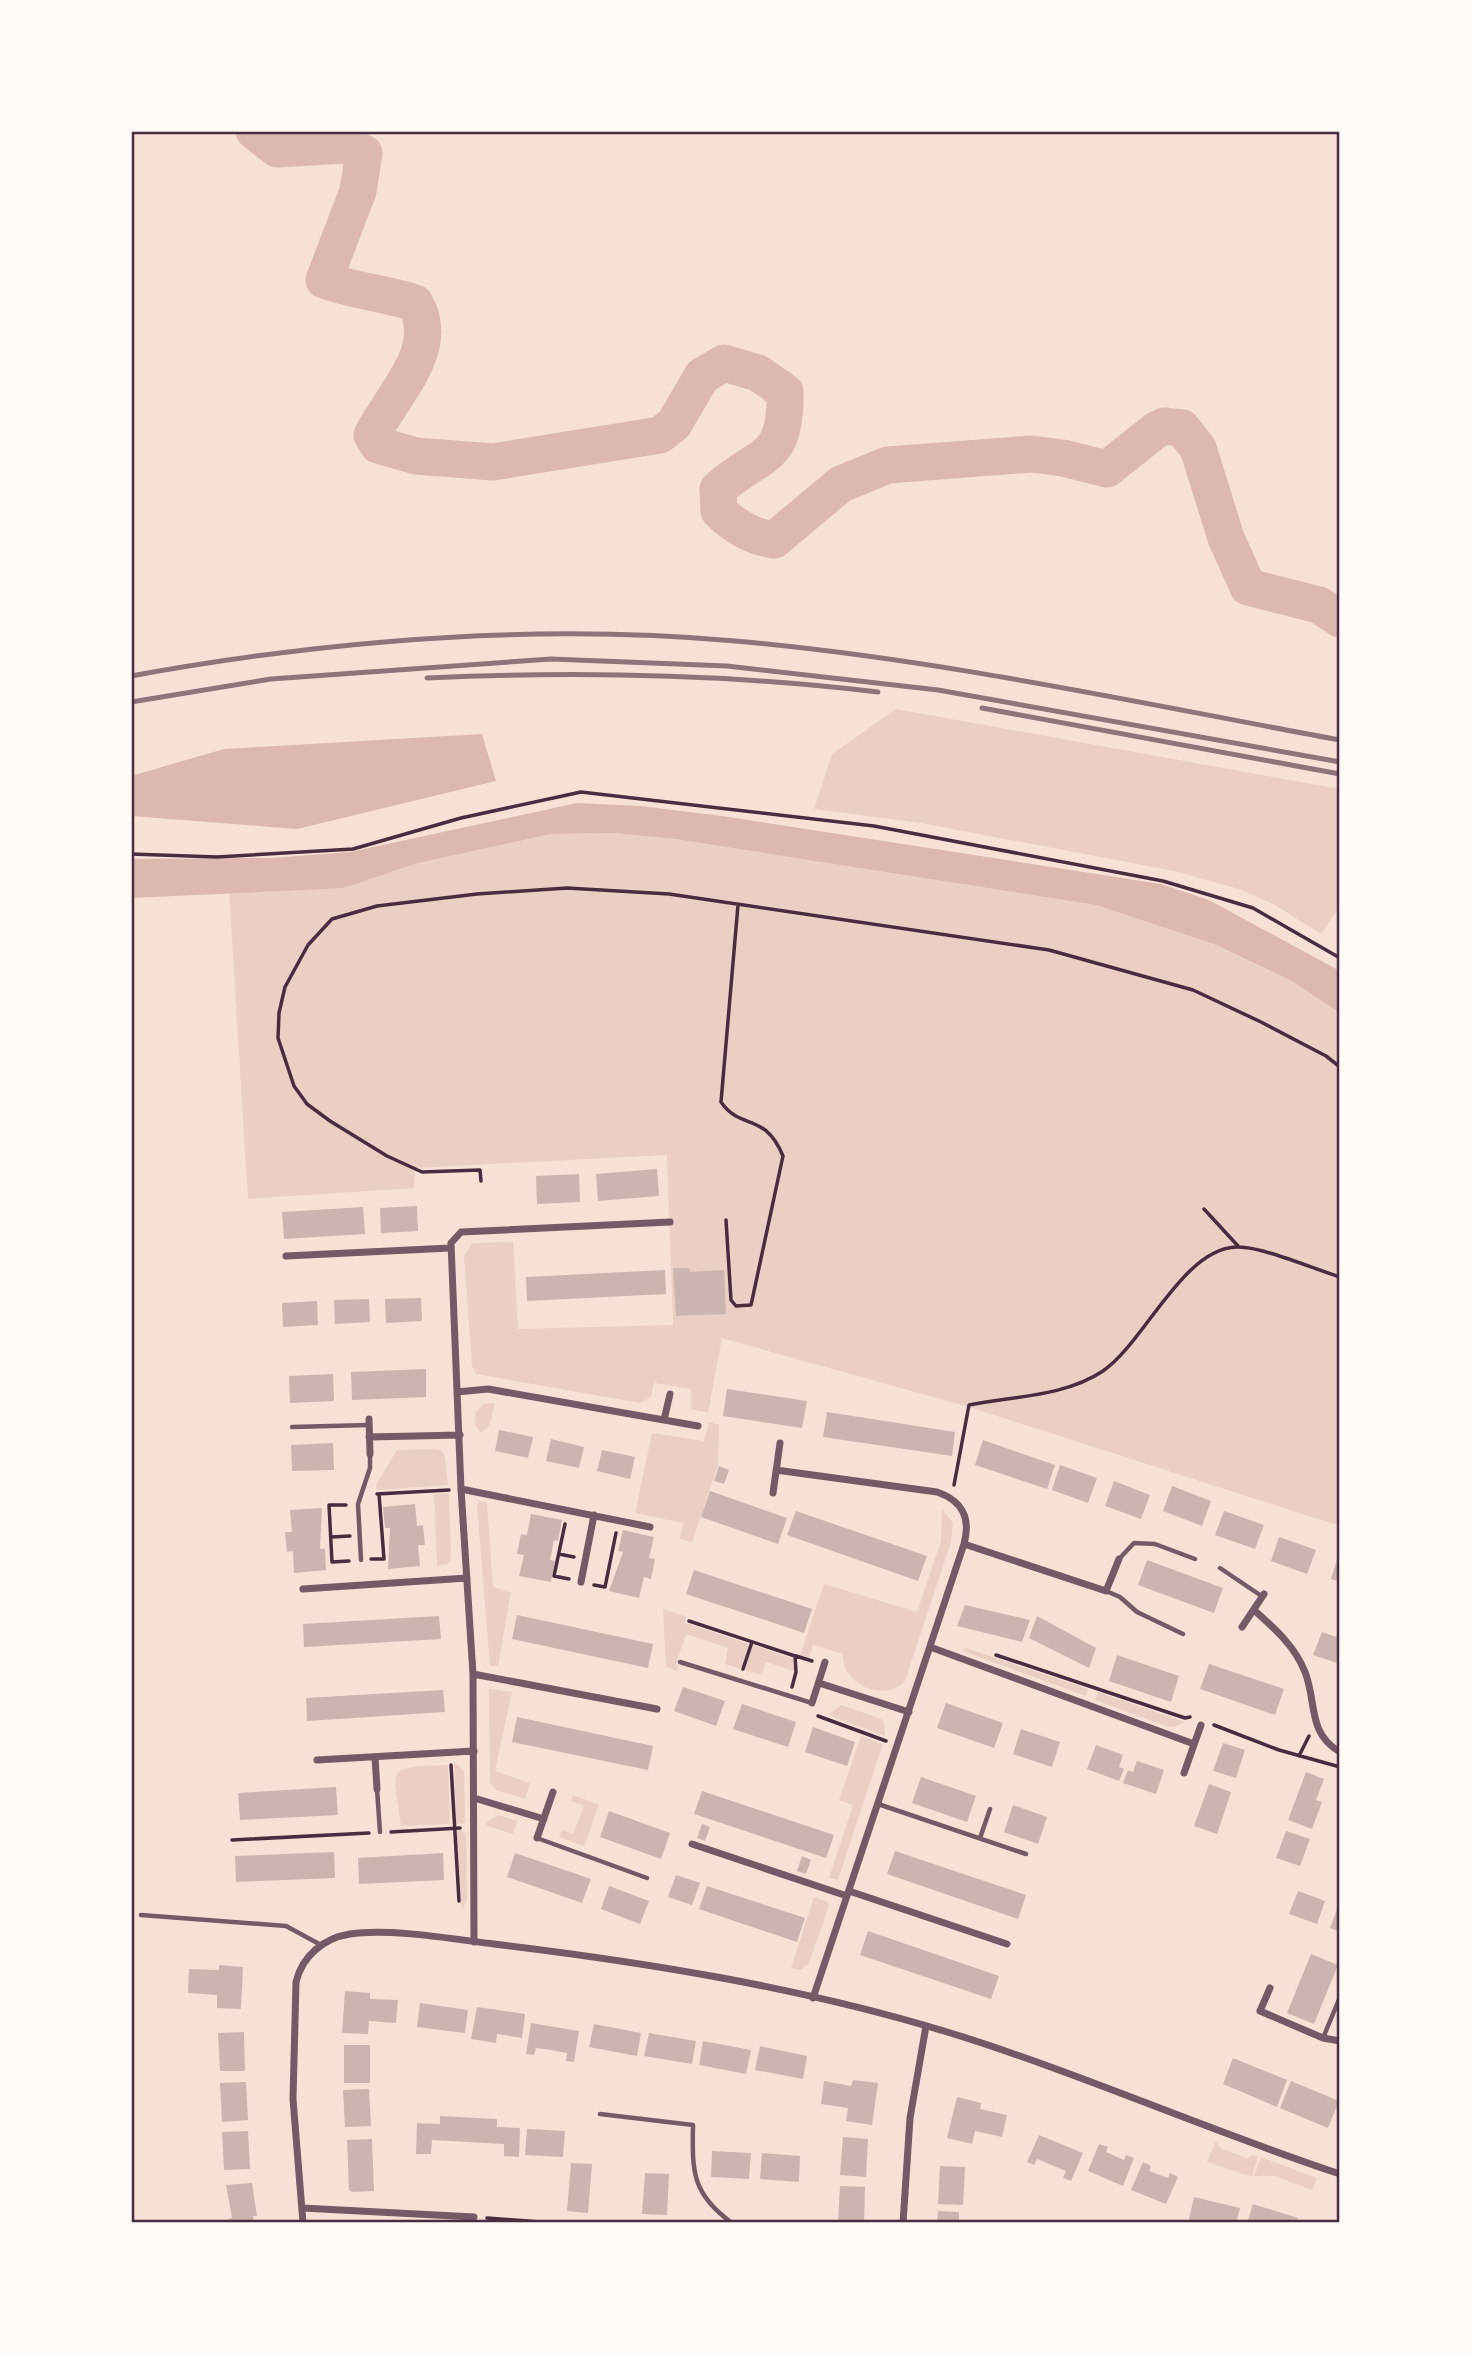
<svg xmlns="http://www.w3.org/2000/svg" width="1471" height="2354" font-family="Poppins,sans-serif">
	<style>
		.green { fill: #ebcfc5 }
		.water { fill: #dcb8b0 }
		.lines { fill: none; stroke-linecap: round; stroke-linejoin: round }
		.river { stroke: #dcb8b0; stroke-width: 37 }
		.building { fill: #ccb4b1 }
		.path { stroke: #4a2c40; stroke-width: 3.5 }
		.service { stroke: #755966; stroke-width: 4.5 }
		.minor { stroke: #755966; stroke-width: 7 }
		.rail { stroke: #8f747c; stroke-width: 5 }
		.neatline { fill: none; stroke: #4a2c40; stroke-width: 2.5 }
	</style>
	<rect width="100%" height="100%" fill="#f7e1d7"/>
	<path class="green" d="M896,709L1340,789V906L1321,934L1275,905L1239,889L1174,871L921,823L814,809L832,754Z
		M615,833L675,839L1096,905L1214,944L1290,980L1340,1013V1526L972,1408L722,1338L708,1413L691,1409V1389L654,1383L651,1397L640,1403L476,1374L472,1366L464,1256L472,1243L513,1242L518,1329L673,1325L667,1155L415,1168L414,1188L248,1199L229,891L344,888L418,863L551,834Z
		M495,1403L490,1424L481,1433L475,1425V1413L483,1404Z
		M709,1422L719,1425L718,1466L692,1542L680,1539L683,1523L635,1513L652,1433L704,1441Z
		M434,1449L442,1451L445,1457L448,1485L377,1490L376,1484L397,1450Z
		M449,1493L451,1560L447,1564L437,1566L434,1494Z
		M480,1501L487,1503L493,1587L511,1592L498,1666H490L477,1504Z
		M942,1509L953,1523L951,1542L905,1681C885,1703 841,1685 843,1654L813,1645L809,1658L800,1655L824,1584L917,1612L941,1541Z
		M663,1609L686,1616L685,1623L749,1644L741,1669L725,1664L728,1648L686,1634L676,1664L679,1666L677,1671L666,1667Z
		M753,1645L793,1659L794,1671L766,1662L761,1675L745,1670Z
		M966,1648L1088,1689L1086,1696L962,1651Z
		M489,1689L512,1692L495,1771L530,1783L525,1799L496,1790L490,1783Z
		M1098,1692L1185,1722L1173,1727L1165,1726L1095,1700Z
		M841,1705L879,1718L884,1721L885,1736L828,1715Z
		M861,1736L883,1744L838,1880L829,1878L853,1805L839,1800Z
		M454,1762L464,1771L465,1823L456,1824Z
		M448,1765L450,1824L401,1826C393,1767 384,1767 448,1765Z
		M573,1795L599,1805L584,1846L559,1837L562,1830L573,1834L584,1806L571,1801Z
		M498,1815L517,1821L513,1834L487,1826L486,1822Z
		M462,1830L466,1835L467,1900L462,1910L456,1831Z
		M814,1897L827,1902L829,1906L809,1963L801,1970L791,1968Z
		M1216,2141L1220,2148L1247,2158L1252,2155L1258,2157L1252,2177L1207,2162Z
		M1261,2157L1317,2178L1312,2190L1275,2176H1254Z"/>
	<path class="water" d="M482,734L496,781L297,829L131,816V776L224,749Z
		M577,803L640,806L722,816L1161,884L1209,900L1340,971V1013L1290,980L1214,944L1096,905L675,839L615,833L551,834L418,863L344,888L131,898V859L271,858L350,852Z"/>
	<g class="lines">
		<path class="river" d="M254,131L277,149L345,145L364,153L358,191L324,280C353,291 385,293 415,303C442,349 392,395 372,435L378,445L416,456L493,462L660,435L674,424L702,376L724,363L758,373L785,392C786,463 762,450 718,489L719,511C735,527 752,537 774,540L841,484L888,465L1031,454L1063,458L1107,469L1156,430L1164,426L1182,428L1198,448L1226,538L1248,587L1319,605L1340,619"/>
	</g>
	<path class="building" d="M657,1169L659,1196L598,1201L596,1174Z
		M579,1174L580,1202L537,1204L536,1176Z
		M417,1206L418,1231L381,1233L380,1208Z
		M363,1207L365,1234L284,1239L282,1212Z
		M673,1268H689L690,1272L724,1270L726,1314L676,1316Z
		M665,1270L666,1294L527,1301L526,1277Z
		M421,1298L422,1321L386,1323L385,1299Z
		M369,1299L370,1322L335,1324L334,1300Z
		M317,1301L318,1325L283,1327L282,1303Z
		M426,1369V1397L352,1400L351,1372Z
		M333,1374L334,1401L290,1403L289,1376Z
		M727,1389L807,1401L802,1428L723,1416Z
		M827,1412L955,1432L952,1456L823,1437Z
		M499,1430L533,1437L528,1458L495,1451Z
		M551,1439L584,1447L579,1468L546,1461Z
		M983,1440L1055,1465L1047,1489L975,1465Z
		M333,1443L334,1470L292,1471L291,1445Z
		M602,1450L635,1457L630,1479L597,1471Z
		M1060,1465L1097,1478L1088,1503L1052,1490Z
		M719,1466L729,1470L724,1484L714,1481Z
		M1114,1481L1150,1495L1141,1519L1105,1506Z
		M1172,1486L1211,1501L1202,1526L1163,1511Z
		M710,1491L787,1518L778,1544L701,1517Z
		M415,1504L417,1526L423,1525L425,1545H418L420,1566L388,1569L390,1528H385L383,1507Z
		M322,1508L320,1549H325L326,1570L294,1573L293,1551L287,1552L285,1532H292L290,1510Z
		M796,1511L927,1556L918,1581L787,1535Z
		M1224,1511L1264,1525L1255,1549L1215,1535Z
		M531,1514L562,1520L558,1541L554,1540L550,1560L555,1561L551,1582L519,1576L524,1555L517,1554L521,1534L527,1535Z
		M623,1530L654,1537L649,1558L655,1559L651,1579L644,1577L639,1598L609,1591L623,1552L618,1551Z
		M1279,1537L1316,1550L1307,1574L1271,1561Z
		M1339,1553H1340V1582L1331,1579Z
		M1147,1560L1223,1588L1214,1613L1138,1585Z
		M694,1570L812,1609L804,1633L686,1594Z
		M965,1605L1030,1620L1022,1642L957,1626Z
		M517,1615L653,1644L648,1668L512,1639Z
		M439,1616L441,1639L304,1647L303,1624Z
		M1037,1616L1096,1648L1089,1668L1029,1638Z
		M1322,1632L1340,1638V1664L1313,1655Z
		M1117,1655L1179,1676L1171,1702L1109,1681Z
		M1209,1664L1284,1689L1275,1715L1200,1689Z
		M683,1687L725,1701L716,1726L674,1711Z
		M443,1690L445,1712L307,1721L306,1698Z
		M946,1703L1003,1723L994,1748L937,1728Z
		M742,1704L796,1722L788,1747L733,1729Z
		M517,1717L653,1746L648,1770L512,1742Z
		M813,1727L855,1742L847,1766L805,1752Z
		M1021,1729L1060,1742L1052,1767L1013,1754Z
		M1223,1743L1245,1750L1236,1778L1213,1771Z
		M1096,1745L1123,1755L1119,1767L1124,1769L1119,1781L1087,1769Z
		M1137,1761L1164,1770L1156,1794L1123,1783L1128,1770L1133,1772Z
		M1306,1772L1324,1779L1316,1800L1322,1802L1312,1829L1288,1820Z
		M921,1777L976,1796L967,1822L912,1803Z
		M1209,1784L1231,1792L1217,1834L1194,1826Z
		M336,1787L338,1815L240,1820L238,1793Z
		M702,1791L834,1835L826,1858L694,1814Z
		M1013,1805L1047,1817L1038,1844L1004,1832Z
		M609,1811L670,1833L661,1859L600,1837Z
		M702,1824L710,1827L705,1841L697,1838Z
		M1286,1831L1310,1839L1300,1866L1276,1858Z
		M895,1851L1026,1895L1018,1919L887,1874Z
		M334,1852L335,1878L236,1882L235,1856Z
		M443,1853L444,1880L359,1884L358,1858Z
		M515,1853L591,1879L582,1903L507,1877Z
		M802,1856L811,1860L806,1874L797,1871Z
		M676,1875L700,1883L692,1905L668,1897Z
		M609,1886L649,1901L640,1924L601,1909Z
		M707,1886L805,1918L797,1942L699,1909Z
		M1298,1891L1325,1901L1317,1924L1289,1914Z
		M1340,1901V1932L1330,1928Z
		M868,1931L999,1976L991,1999L860,1955Z
		M1311,1954L1338,1965L1314,2024L1287,2013Z
		M219,1965L243,1967L241,2009L217,2008V1995L188,1993L189,1969L219,1970Z
		M345,1991L370,1993V1999L398,2000L396,2023L369,2021L368,2034L342,2033Z
		M420,2003L468,2010L465,2033L417,2027Z
		M477,2007L525,2014L522,2038L497,2034L496,2043L471,2039Z
		M531,2023L579,2031L574,2062L566,2061L567,2053L551,2050L536,2048L534,2055L526,2054Z
		M594,2024L641,2033L637,2056L589,2047Z
		M244,2032L245,2071H220L218,2033Z
		M649,2033L696,2041L692,2064L644,2056Z
		M703,2041L751,2050L746,2074L699,2065Z
		M344,2045H370V2083H344Z
		M760,2046L807,2056L803,2079L755,2070Z
		M1233,2058L1287,2080L1277,2107L1223,2084Z
		M853,2080L878,2083L872,2125L846,2121L848,2108L821,2104L824,2081L851,2086Z
		M1291,2081L1339,2101L1328,2128L1280,2108Z
		M246,2082L248,2120L222,2122L220,2083Z
		M369,2089L371,2126L345,2127L343,2090Z
		M957,2097L981,2103L980,2109L1007,2115L1002,2137L975,2131L972,2144L947,2138Z
		M440,2116L497,2119V2127L520,2128L519,2157L504,2156V2144L432,2140L431,2154H416L417,2123L440,2124Z
		M527,2129L565,2131L563,2157L525,2155Z
		M248,2131L250,2169L224,2170L222,2132Z
		M1039,2135L1083,2153L1071,2181L1063,2178L1066,2171L1037,2159L1034,2165L1027,2162Z
		M843,2137L868,2139L866,2177L840,2175Z
		M372,2139L374,2191L352,2192L349,2190L347,2140Z
		M1099,2144L1108,2147L1106,2152L1124,2160L1126,2155L1134,2158L1123,2186L1088,2171Z
		M712,2151L751,2153L749,2179L711,2177Z
		M762,2153L800,2156L799,2182L760,2179Z
		M1143,2162L1151,2166L1149,2171L1168,2178L1170,2173L1178,2177L1166,2204L1131,2190Z
		M571,2163L592,2164L588,2213L567,2211Z
		M940,2166L965,2167L963,2205L938,2204Z
		M645,2173L669,2174L667,2215L642,2214Z
		M252,2183L257,2216H253L254,2223H228V2219L232,2218L226,2185Z
		M840,2186L865,2187L864,2223H838Z
		M1194,2197L1240,2208L1236,2223H1188Z
		M1253,2204L1298,2218L1296,2223H1247Z
		M938,2211L959,2212V2223H937Z"/>
	<g class="lines">
		<path class="path" d="M131,854L217,857L353,849L461,818L581,792L874,826L1163,881L1253,908L1340,958
			M481,1181L480,1170L422,1172L387,1156L330,1121L307,1104L294,1086L278,1038L279,1013L285,987L308,945L332,919L377,906L477,894L567,888L669,894L1049,950L1193,990L1261,1022L1326,1056L1340,1067
			M1204,1209L1238,1246
			M726,1220L731,1300L736,1306L751,1305L783,1156C764,1111 741,1131 721,1102L738,905
			M954,1485L969,1405C1013,1396 1064,1397 1103,1371C1145,1342 1183,1248 1237,1247C1261,1246 1314,1269 1340,1277
			M377,1494L449,1490
			M346,1505H329L332,1562L349,1561
			M565,1524L554,1576L569,1579
			M331,1537L350,1536
			M559,1554L574,1557
			M371,1559H384L379,1494
			M594,1585L605,1587L616,1533
			M689,1621L795,1656L796,1672L792,1687
			M996,1655L1185,1718L1190,1717
			M796,1656L812,1661
			M743,1669L752,1642
			M818,1716L886,1741
			M1214,1725L1279,1750L1340,1767
			M1299,1756L1309,1736
			M451,1765L459,1901
			M391,1832L460,1828
			M232,1840L369,1833
			M487,2218L554,2223"/>
		<path class="service" d="M292,1427L369,1425
			M1119,1559L1134,1543L1155,1544L1195,1559
			M361,1560L358,1504L370,1468V1454
			M1220,1568L1263,1597
			M1106,1591L1120,1597L1137,1612L1183,1634
			M680,1662L812,1703
			M377,1789L380,1832
			M878,1804L1026,1854
			M537,1838L647,1878
			M980,1838L990,1809
			M141,1915L286,1926L321,1945
			M1323,2038L1340,1997
			M600,2114L693,2125C692,2172 692,2194 732,2223"/>
		<path class="minor" d="M286,1256L450,1248
			M457,1392L488,1389L698,1426
			M369,1419L370,1454
			M664,1420L670,1394
			M369,1437L460,1435
			M776,1470L937,1492C963,1501 971,1518 964,1544L813,1998
			M461,1489L650,1527
			M773,1493L780,1443
			M964,1544L1106,1591L1119,1559
			M581,1582L594,1515
			M303,1589L467,1578
			M1254,1610C1274,1628 1295,1646 1305,1672C1317,1702 1307,1733 1340,1752
			M1242,1627L1264,1594
			M930,1647L1194,1744
			M473,1674L657,1709
			M819,1683L909,1712
			M812,1703L825,1662
			M375,1757L377,1789
			M317,1760L474,1751
			M1184,1773L1201,1725
			M474,1798L544,1819
			M537,1838L553,1792
			M692,1844L847,1896
			M849,1891L1007,1944
			M474,1942L473,1674L461,1489L451,1243L461,1232L670,1222
			M1270,1988L1260,2011L1323,2038L1340,2041
			M302,2208L474,2217
			M303,2223L293,2099L296,1982C302,1956 324,1938 350,1934C390,1928 453,1939 494,1944C644,1962 799,1987 944,2031C1078,2072 1207,2130 1340,2174
			M903,2223L910,2118L926,2026"/>
		<path class="rail" d="M131,676C329,640 534,623 735,641C939,659 1139,703 1340,740
			M427,678C578,671 728,674 878,692
			M131,702L271,679L551,659L727,666L938,690L1340,762
			M982,708L1340,774"/>
	</g>
	<rect width="1471" height="2354" fill="none" stroke="#fffaf5" stroke-width="266"/>
	<rect x="133" y="133" width="1205" height="2088" class="neatline"/>
</svg>
